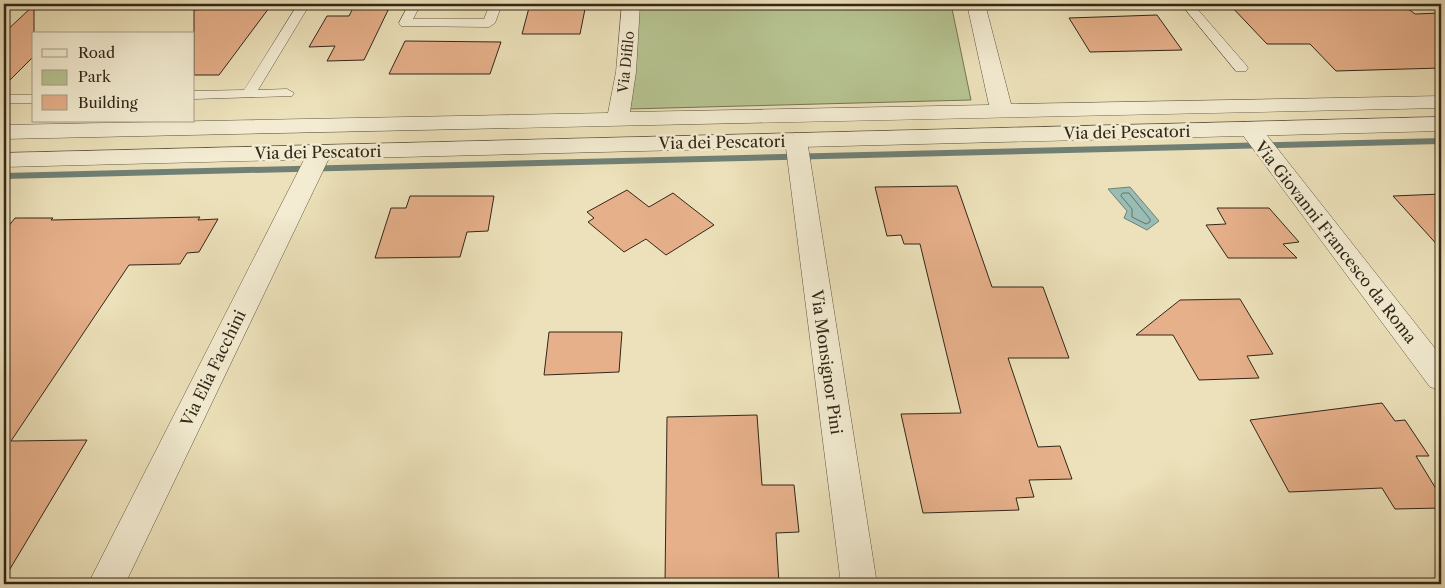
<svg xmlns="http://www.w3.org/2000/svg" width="1445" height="588" font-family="'Libre Caslon Text',serif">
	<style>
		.green { fill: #b6c391; stroke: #747555 }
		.water { fill: #99bcb4; stroke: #708076 }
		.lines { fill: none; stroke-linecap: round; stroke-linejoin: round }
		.shore { stroke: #667266; stroke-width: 1 }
		.stream { fill: #708076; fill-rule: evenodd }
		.building { fill: #e6b08a; stroke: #322719 }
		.service-casing { stroke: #605641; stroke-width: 1 }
		.minor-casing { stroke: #605641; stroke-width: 1 }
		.tertiary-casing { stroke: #605641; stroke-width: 1 }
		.service { fill: #f3ecd2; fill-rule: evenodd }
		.minor { fill: #f3ecd2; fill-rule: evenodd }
		.tertiary { fill: #f3ecd2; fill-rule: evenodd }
		.labels { text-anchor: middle; stroke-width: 5; stroke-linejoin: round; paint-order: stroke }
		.far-street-label { font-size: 14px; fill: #322719; stroke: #f3ecd2 }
		.street-label { font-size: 16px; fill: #322719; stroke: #f3ecd2 }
	</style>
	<rect width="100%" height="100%" fill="#ece1ba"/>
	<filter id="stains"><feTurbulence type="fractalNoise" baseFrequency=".004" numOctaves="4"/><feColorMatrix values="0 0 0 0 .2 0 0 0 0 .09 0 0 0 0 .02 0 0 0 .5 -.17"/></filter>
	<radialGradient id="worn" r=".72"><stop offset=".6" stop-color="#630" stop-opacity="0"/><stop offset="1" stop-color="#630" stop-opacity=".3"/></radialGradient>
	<path class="green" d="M636,4H951L971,100L629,109Z"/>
	<path class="water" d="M1130,187L1159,221L1147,230L1124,218L1127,211L1108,189Z"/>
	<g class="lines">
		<path class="shore" d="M1123,193H1129L1150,219V222L1146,224L1132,217V209L1121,196Z"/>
		<path class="stream" d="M1441,138V144L4,179V173Z"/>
	</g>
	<path class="building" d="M355,4H391L364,60L327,61L335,46L309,47L327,16H349Z
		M530,4H586L580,34H522Z
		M1229,4H1402L1415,14L1441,13V68L1336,71L1310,44H1267Z
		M34,5V56L4,86V33Z
		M218,8H269L219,75H194V10Z
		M1157,15L1182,50L1090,52L1069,18Z
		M405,41L501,42L490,74H389Z
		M957,186L992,287H1043L1069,358H1008L1038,447L1060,446L1072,479L1029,480L1034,497L1016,498L1019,510L923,513L901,414L961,413L920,244H904L901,235L887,236L875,187Z
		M627,190L649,207L673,193L714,225L666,255L646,239L624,252L588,222L594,218L587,212Z
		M1441,194V249L1393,196Z
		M410,196H494L488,231L467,232L460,257L375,258L391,208H406Z
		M1217,208H1269L1299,242L1283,244L1297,258H1228L1206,225L1226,224Z
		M200,217L198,220L218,219L199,252L187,253L180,264L129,265L11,441L87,440L4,579V232L15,218H53L51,220Z
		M1240,299L1273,354L1247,356L1259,378L1199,380L1173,335H1136L1180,300Z
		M549,332H622L619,372L544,375Z
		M1382,403L1395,421L1405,420L1429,456H1416L1441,497V508L1395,509L1382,488L1289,492L1250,420Z
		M757,415L762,485H794L799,532L776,533L779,584H665L667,417Z"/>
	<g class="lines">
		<defs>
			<path id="service" d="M298,4H310L258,90L287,89L294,93L292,96L194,99V91L244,90Z
				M409,4H421L413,19H484L490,4H502L495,23L489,27L401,26L399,23Z
				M1181,4H1193L1246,65L1248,68L1246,71H1236Z
				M4,95H34V103H4Z"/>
			<path id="minor" d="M622,4H640L636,72L630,112L989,105L967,4H985L1011,104L1441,96V108L4,139V125L608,113L616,72Z
				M1250,122L1258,124L1441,356V390L1430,387L1242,134L1239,129L1242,124Z
				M796,133L804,135L807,140L877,584H841L785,140L788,135Z
				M320,145L328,147L332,152L125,584H88L308,152L312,147Z"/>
			<path id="tertiary" d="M1441,117V131L4,167V153Z"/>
		</defs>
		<use href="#service" class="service-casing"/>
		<use href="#minor" class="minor-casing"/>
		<use href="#tertiary" class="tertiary-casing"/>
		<use href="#service" class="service"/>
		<use href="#minor" class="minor"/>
		<use href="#tertiary" class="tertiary"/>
	</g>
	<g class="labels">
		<g class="far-street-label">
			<text transform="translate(626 62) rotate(-84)" y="5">Via Difilo</text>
		</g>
		<g class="street-label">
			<text transform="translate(1127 132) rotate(-1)" y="6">Via dei Pescatori</text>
			<text transform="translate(722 142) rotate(-1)" y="6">Via dei Pescatori</text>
			<text transform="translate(318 152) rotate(-1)" y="6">Via dei Pescatori</text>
			<text transform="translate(1336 242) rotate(52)" y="6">Via Giovanni Francesco da Roma</text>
			<text transform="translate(827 362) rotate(82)" y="6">Via Monsignor Pini</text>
			<text transform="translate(213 368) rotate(-64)" y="6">Via Elia Facchini</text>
		</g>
	</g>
	<rect width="1445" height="588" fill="none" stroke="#ece1ba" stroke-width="20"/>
	<rect x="5" y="5" width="1435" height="578" fill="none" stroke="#322719" stroke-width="2.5"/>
	<rect x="10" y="10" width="1425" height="568" fill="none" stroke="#322719"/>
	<rect x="32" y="32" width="162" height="90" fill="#f3ecd2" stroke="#a69d88"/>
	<rect x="42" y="49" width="25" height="8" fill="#f3ecd2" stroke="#a69d88"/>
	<text x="78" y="58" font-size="15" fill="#322719">Road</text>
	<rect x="42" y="70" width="25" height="15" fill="#b6c391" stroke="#a69d88"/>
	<text x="78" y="82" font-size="15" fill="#322719">Park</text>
	<rect x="42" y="95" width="25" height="15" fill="#e6b08a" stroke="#a69d88"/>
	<text x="78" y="108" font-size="15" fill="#322719">Building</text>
	<rect width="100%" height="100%" filter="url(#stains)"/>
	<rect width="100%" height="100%" fill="url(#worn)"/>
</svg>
